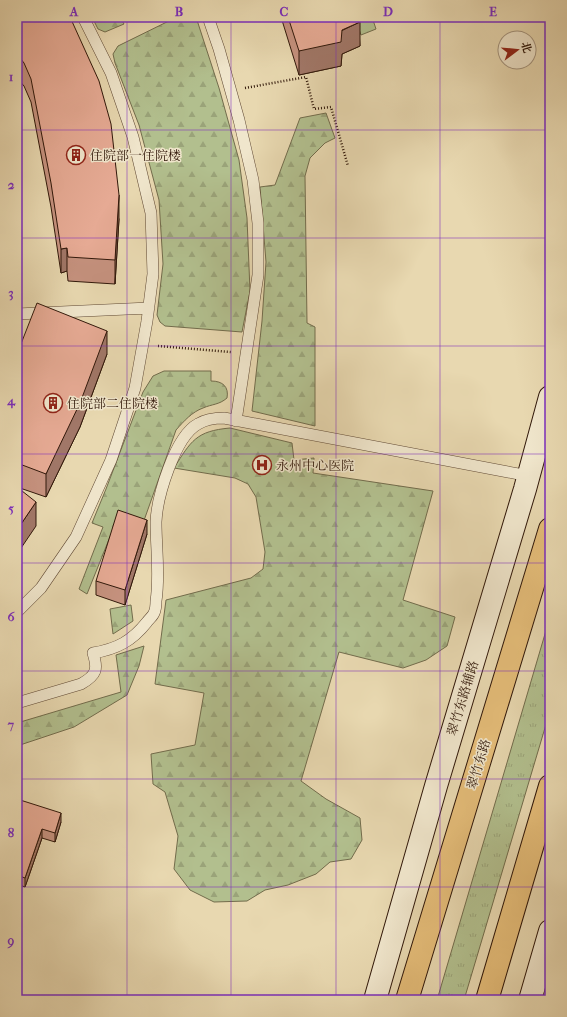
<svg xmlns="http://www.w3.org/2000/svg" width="567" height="1017" font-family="'IM FELL French Canon','Noto Serif SC',serif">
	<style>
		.grass { fill: url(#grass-tufts); stroke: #726c4c }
		.forest { fill: url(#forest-firs); stroke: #726c4c }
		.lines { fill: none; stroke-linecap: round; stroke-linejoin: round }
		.lane-casing { stroke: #5f4834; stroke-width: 12 }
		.secondary-casing { stroke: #31180a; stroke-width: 24 }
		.primary-casing { stroke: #31180a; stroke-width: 24 }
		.path { stroke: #31180a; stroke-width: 2.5; stroke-dasharray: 1 2; stroke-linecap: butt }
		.lane { stroke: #f0e6cc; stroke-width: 11 }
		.secondary { stroke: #f0e6cc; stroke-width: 22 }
		.primary { stroke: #e4bc78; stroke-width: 22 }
		.wall { fill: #c6927f; stroke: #31180a }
		.shaded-wall { fill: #a17768; stroke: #31180a }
		.building { fill: #e6aa94; stroke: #31180a }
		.grid { fill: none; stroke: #7b2cbf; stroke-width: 1; stroke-opacity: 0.55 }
		.labels { text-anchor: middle; stroke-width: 3; stroke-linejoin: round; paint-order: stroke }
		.poi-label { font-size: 13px; fill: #31180a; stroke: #f0e6cc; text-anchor: start }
		.street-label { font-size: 13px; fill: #31180a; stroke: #f0e6cc }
		.neatline { fill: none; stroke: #7b2cbf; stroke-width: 1.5 }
		.grid-label { font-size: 13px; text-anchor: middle; font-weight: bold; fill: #7b2cbf }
	</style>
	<defs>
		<pattern id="grass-tufts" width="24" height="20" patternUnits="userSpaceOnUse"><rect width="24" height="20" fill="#b2bf8e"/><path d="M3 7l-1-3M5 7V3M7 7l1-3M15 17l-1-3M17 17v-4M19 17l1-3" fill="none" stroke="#9aa379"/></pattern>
		<pattern id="forest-firs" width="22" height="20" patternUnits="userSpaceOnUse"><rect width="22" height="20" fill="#b2bf8e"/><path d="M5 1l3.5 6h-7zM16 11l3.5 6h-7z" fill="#9aa379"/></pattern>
	</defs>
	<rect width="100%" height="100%" fill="#e8d8b0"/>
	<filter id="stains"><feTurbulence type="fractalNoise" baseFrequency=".005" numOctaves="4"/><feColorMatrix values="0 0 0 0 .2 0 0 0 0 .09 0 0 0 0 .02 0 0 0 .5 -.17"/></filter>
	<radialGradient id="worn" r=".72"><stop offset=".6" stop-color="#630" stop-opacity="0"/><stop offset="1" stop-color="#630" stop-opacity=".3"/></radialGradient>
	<path class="grass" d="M550,617V711L464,1000H437Z"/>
	<path class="forest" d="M92,17H120L124,24L105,32L98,29Z
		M177,17H196L219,88L239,160L247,218L250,291L242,332L165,326L160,322L157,315L163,264L159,200L139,125L115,63L113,54L118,46Z
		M355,17H372L376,29L361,35Z
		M326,113L335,138L325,143L310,158L305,176L307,323L315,327V426L252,411L262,321L266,262L260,187L275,185L300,118Z
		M164,371H211V381C223,381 229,387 227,398C219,405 212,404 203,408C192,412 184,421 176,430L141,529L116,522L87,594L79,589L103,527L92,523L106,489L143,392L153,376Z
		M230,428L292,443L294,460L314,458L313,473L433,491L403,600L455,617L447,646L426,660L403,668L339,652L301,781L326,799L360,818L362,840L351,859L330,862L316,874L288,885L265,890L247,901L214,902L190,890L174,869L178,836L165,792L153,784L151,754L195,745L204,693L155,684L166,600L251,578L263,569L265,552L256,497L248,484L235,478L174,468C191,441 196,431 230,428Z
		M131,605L133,621L113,634L110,609Z
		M144,646L139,666L127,695L74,727L17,746V723L121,692L116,655Z"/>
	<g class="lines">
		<defs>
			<path id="lane" d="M208,17L219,49L239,120L253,180L258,223V275L236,421
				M17,314L149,308
				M17,612L41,588L76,537L111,460L135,388L147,321L153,274L151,213L133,137L111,73L83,17
				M17,703L81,684C97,675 98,669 93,653C117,649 132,641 147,622C149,619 153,616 154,613C156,609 156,604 156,601C160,575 156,548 156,522C157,497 175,436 198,424C206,419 215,418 224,418L529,476"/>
			<path id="secondary" d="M375,1000L436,786L525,489L550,397
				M530,1000L550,931"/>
			<path id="primary" d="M407,1000L550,529
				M487,1000L550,786"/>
		</defs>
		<use href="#lane" class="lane-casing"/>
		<use href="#secondary" class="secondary-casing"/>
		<use href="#primary" class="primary-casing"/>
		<path class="path" d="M245,88L306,77L314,109L331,107L348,166
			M17,233L18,271L17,285
			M158,346L231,352"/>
		<use href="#lane" class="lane"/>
		<use href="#secondary" class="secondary"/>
		<use href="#primary" class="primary"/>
	</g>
	<path class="wall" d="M17,17L119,219L115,284L68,281L67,271L61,273L51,207L31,102L24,86L17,78Z
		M281,17H358L360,46L342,54L341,66L299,75Z
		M17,354H107L80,427L46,497L17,487Z
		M147,534L125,605L96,595V581Z
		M17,799L61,822L55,842L42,838L25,887L17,884Z"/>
	<path class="shaded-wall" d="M360,22V46L342,54L341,66L299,75V51Z
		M119,195V219L115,284V260Z
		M67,248V271L61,273V249Z
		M107,331V354L80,427L46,497V474Z
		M36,502V526L17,554V530Z
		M147,520V534L125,605V590Z
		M61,813V822L55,842V833Z
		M42,829V838L25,887V878Z"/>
	<path class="building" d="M17,17H70L99,81L111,124L119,195L115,260L68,257L67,248L61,249L51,183L31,79L24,63L17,54Z
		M288,17H358L360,22L342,30L341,42L299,51Z
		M37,303L107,331L80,403L46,474L17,463V354Z
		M17,487L36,502L17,530Z
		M118,510L147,520L125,590L96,581Z
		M17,799L61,813L55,833L42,829L25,878L17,875Z"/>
	<path class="grid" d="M127,17V1000M231,17V1000M336,17V1000M440,17V1000M17,130H550M17,238H550M17,346H550M17,454H550M17,563H550M17,671H550M17,779H550M17,887H550"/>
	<defs>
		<symbol id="building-ring" viewBox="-11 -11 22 22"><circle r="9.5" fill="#f0e6cc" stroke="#8f2418" stroke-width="1.5"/><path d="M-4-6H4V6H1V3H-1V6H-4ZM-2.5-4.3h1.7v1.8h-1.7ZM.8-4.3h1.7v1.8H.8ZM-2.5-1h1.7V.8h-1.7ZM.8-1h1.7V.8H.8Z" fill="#8f2418"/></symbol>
		<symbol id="hospital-ring" viewBox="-11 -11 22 22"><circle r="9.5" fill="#f0e6cc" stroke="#8f2418" stroke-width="1.5"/><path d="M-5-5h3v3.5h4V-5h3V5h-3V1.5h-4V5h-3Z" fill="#8f2418"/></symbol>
	</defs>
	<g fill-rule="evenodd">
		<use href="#building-ring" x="65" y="144" width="22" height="22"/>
		<use href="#building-ring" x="42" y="392" width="22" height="22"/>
		<use href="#hospital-ring" x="251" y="454" width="22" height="22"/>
	</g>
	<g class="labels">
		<g class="poi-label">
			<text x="90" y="160">住院部一住院楼</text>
			<text x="67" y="408">住院部二住院楼</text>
			<text x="276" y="470">永州中心医院</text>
		</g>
		<g class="street-label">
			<text transform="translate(462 698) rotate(-73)" y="5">翠竹东路辅路</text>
			<text transform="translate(478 764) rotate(-73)" y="5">翠竹东路</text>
		</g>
	</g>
	<rect width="567" height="1017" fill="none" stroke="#e8d8b0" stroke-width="44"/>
	<g transform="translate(517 50) rotate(74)"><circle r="19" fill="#f0e6cc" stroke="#a4947e"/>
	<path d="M0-3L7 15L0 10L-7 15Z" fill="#8f2418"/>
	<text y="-6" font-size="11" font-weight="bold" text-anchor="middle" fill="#31180a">北</text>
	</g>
	<rect x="22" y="22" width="523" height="973" class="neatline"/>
	<g class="grid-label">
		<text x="74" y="16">A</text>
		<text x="179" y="16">B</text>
		<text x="284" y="16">C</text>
		<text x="388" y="16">D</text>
		<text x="493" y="16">E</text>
		<text x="11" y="81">1</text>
		<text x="11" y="189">2</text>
		<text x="11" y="297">3</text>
		<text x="11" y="405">4</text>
		<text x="11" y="513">5</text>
		<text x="11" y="621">6</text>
		<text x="11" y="729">7</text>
		<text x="11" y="837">8</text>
		<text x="11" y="945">9</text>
	</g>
	<rect width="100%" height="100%" filter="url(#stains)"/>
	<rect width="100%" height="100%" fill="url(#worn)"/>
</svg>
